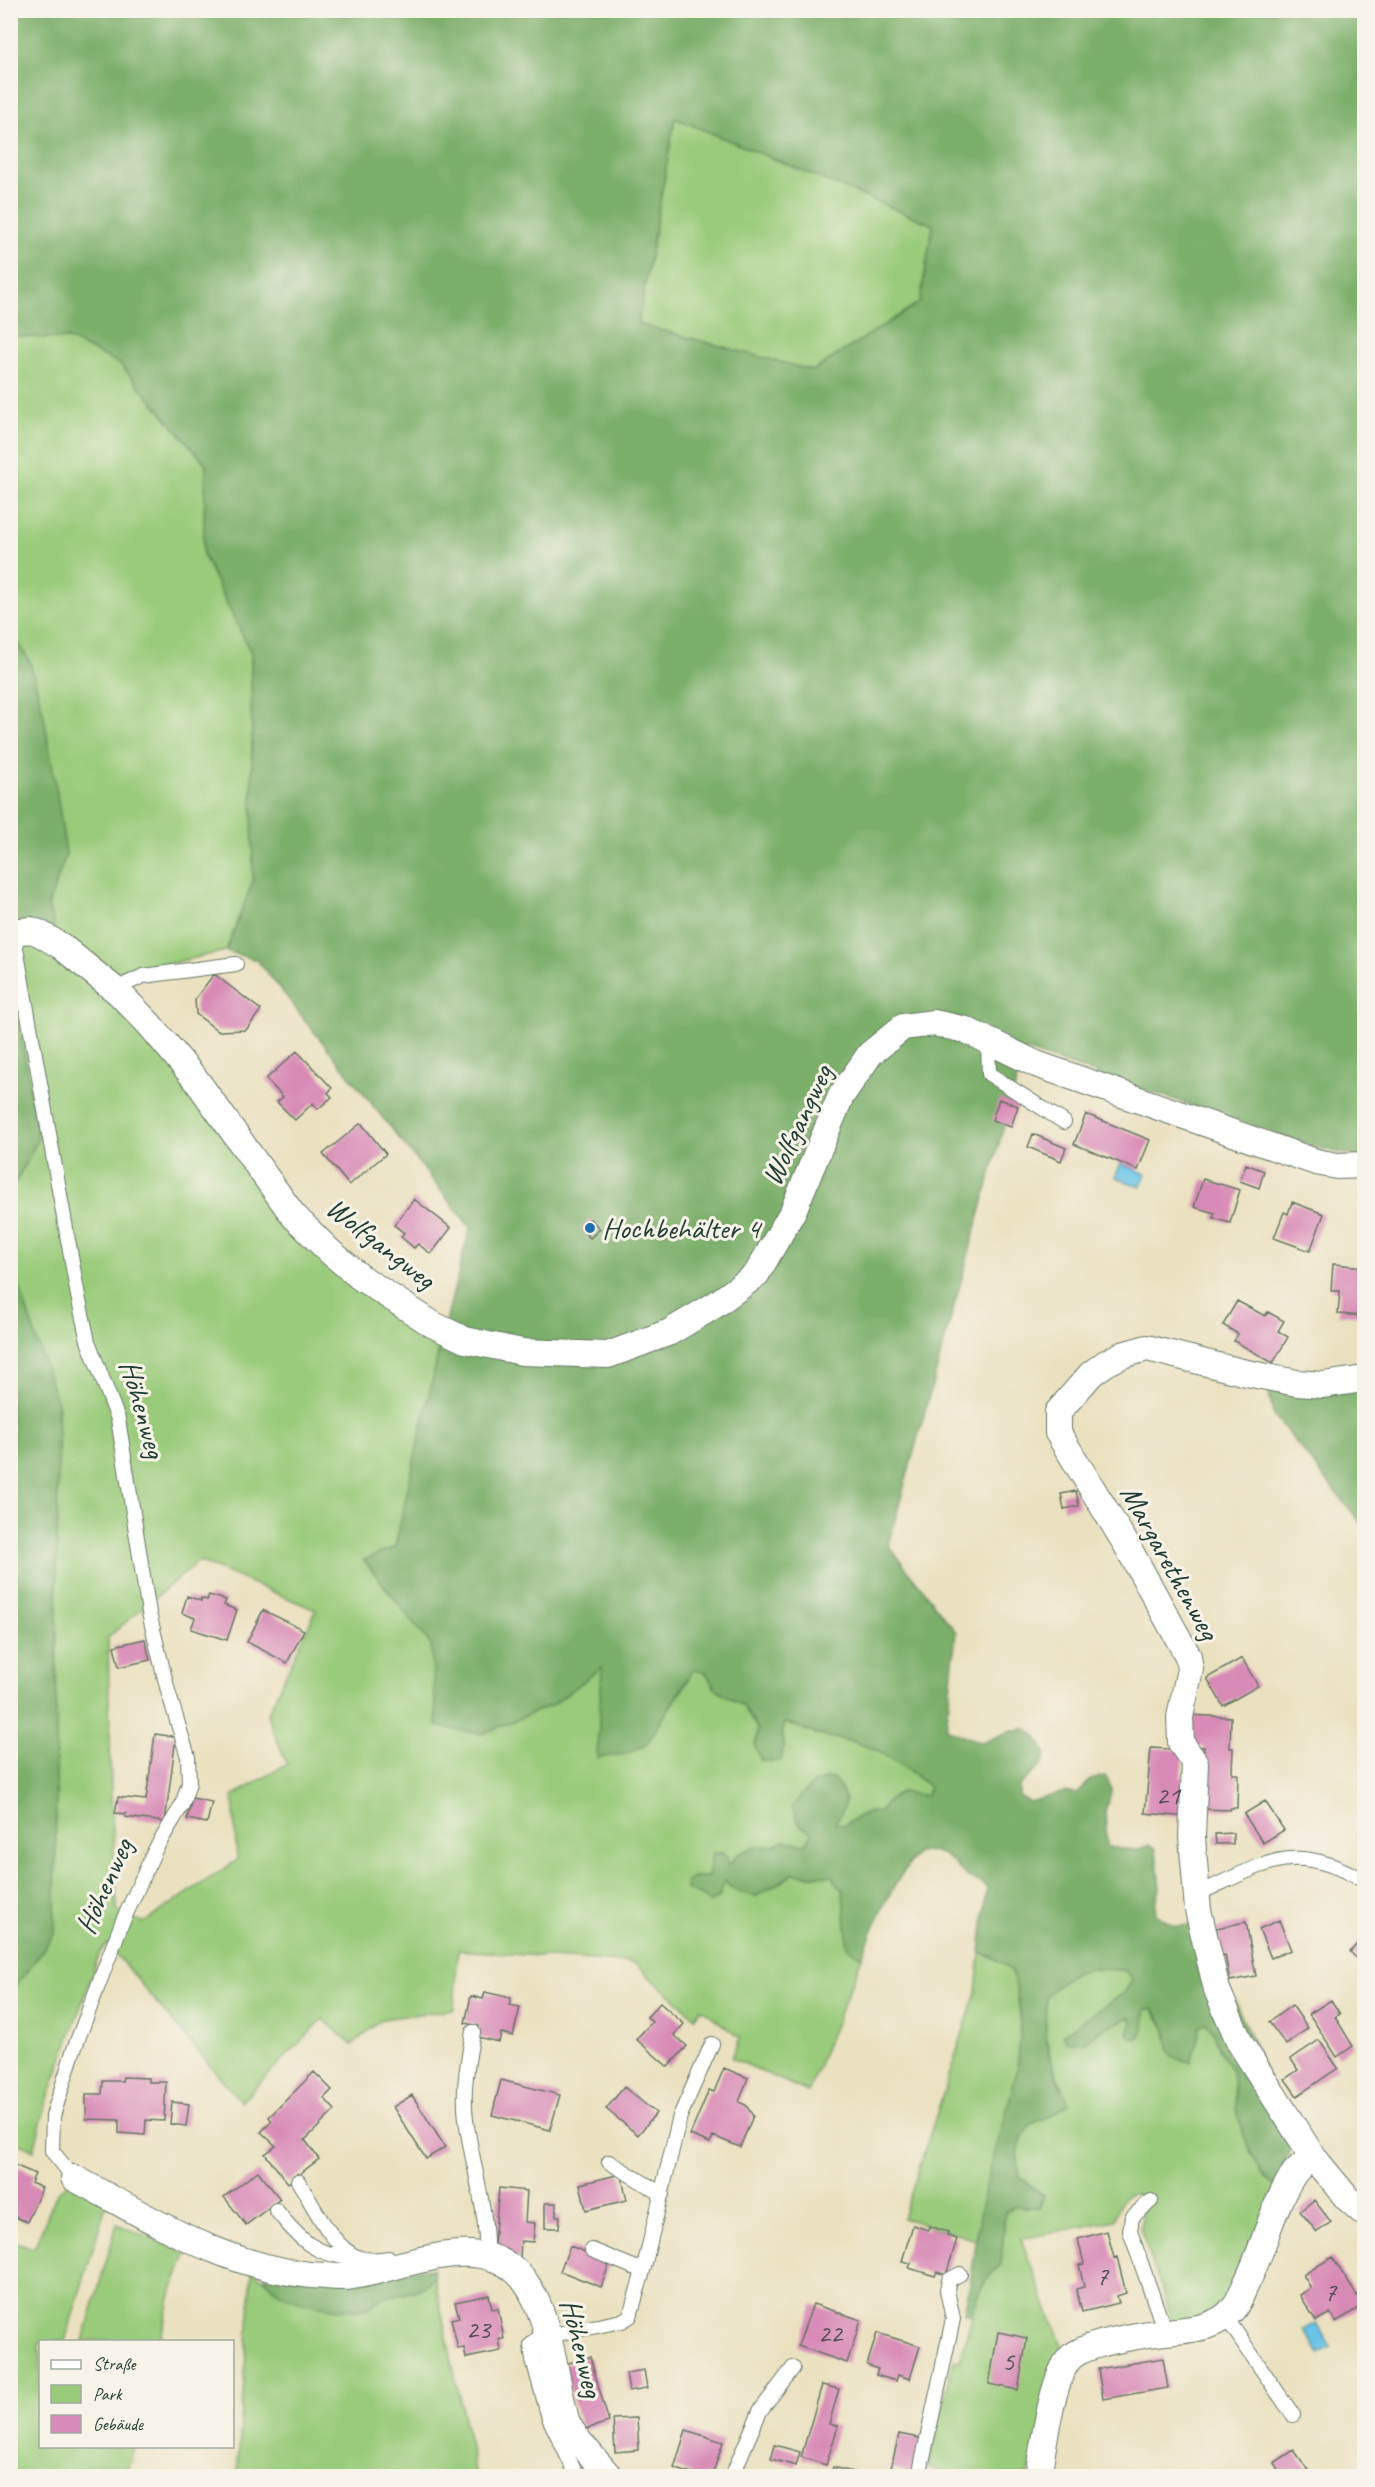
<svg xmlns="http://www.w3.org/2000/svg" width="1375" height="2487" font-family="Caveat,sans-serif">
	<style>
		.green { fill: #9acb7a; stroke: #5c8457; stroke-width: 1.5; fill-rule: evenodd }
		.forest { fill: #7baf6a; stroke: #4d764f; stroke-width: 1.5; fill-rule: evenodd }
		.water { fill: #68c4e6; stroke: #44808d; stroke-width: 1.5 }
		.building { fill: #d88ab6 }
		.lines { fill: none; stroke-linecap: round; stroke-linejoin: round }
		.service-casing { stroke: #667665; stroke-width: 16 }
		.minor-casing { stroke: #667665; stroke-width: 28 }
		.service { stroke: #fff; stroke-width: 14 }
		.minor { stroke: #fff; stroke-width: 26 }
		.poi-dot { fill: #1f6fb2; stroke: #f7f3e8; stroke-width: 2 }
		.labels { text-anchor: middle; stroke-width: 6; stroke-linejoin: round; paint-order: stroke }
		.number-label { font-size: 27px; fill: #4d5054 }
		.street-label { font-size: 30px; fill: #1f3d34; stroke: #f7f3e8 }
		.poi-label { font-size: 30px; fill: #1f3d34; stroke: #f7f3e8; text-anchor: start }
	</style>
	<rect width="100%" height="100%" fill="#f7f3e8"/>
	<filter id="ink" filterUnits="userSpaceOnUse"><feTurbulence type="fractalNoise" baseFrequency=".0167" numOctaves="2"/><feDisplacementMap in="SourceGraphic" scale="12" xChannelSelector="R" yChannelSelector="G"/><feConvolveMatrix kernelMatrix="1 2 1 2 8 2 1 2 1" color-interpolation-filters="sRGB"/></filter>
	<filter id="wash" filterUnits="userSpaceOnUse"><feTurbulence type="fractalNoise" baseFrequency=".008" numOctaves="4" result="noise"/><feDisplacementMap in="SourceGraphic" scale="24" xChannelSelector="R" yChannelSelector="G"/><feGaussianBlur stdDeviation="1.35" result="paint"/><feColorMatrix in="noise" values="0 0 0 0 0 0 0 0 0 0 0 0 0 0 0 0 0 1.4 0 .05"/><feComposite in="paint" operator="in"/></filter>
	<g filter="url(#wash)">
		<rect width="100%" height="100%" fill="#eae1c0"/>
		<path class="green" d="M675,118L933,225L920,302L813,371L638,324Z
			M11,336L69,339L120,364L206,464L203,554L251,653L253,881L226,951L112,976L56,931L48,906L66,854L44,717L30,662L11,630Z
			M36,938L153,1036L261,1185L442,1337L395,1548L364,1560L431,1645L437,1726L554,1704L603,1666L597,1757L664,1715L682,1691L693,1670L706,1672L714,1687L744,1707L758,1730L755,1746L785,1747L781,1734L784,1723C795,1724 801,1729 811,1732C826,1738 842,1738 857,1743C884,1752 908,1768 929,1787L927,1796L901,1792L890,1799L880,1811L865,1813L844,1825L835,1824L846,1799L834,1779L825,1778L814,1786L813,1832L806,1844L785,1841L772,1846L755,1847L728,1866L712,1865L708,1877H695L686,1889L702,1896L725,1880L730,1888L741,1893L782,1882L793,1874L832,1876L843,1891L848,1948L862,1957L808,2092L732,2058L740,2038L701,2008L695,2017L634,1963L458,1950L454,2009L382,2019L352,2045L323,2019L241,2102L107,1944L100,1952L46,2104L34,2150L11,2141L15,2128L10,2113V1993L55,1933L58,1405L10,1261L11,1191L38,1139L11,971V958ZM199,1561L316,1610L267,1715L287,1764L233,1796L237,1860L143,1923L117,1910L111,1794L108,1637Z
			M980,1952C990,1956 1001,1960 1008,1967C1015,1974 1016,1988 1018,1998C1028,2063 1002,2123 986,2186C982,2204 980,2222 976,2240L903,2218L976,1992Z
			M1081,1969L1124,1970L1134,1979L1124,1993L1063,2034L1084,2043C1098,2032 1113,2020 1130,2017L1132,2023L1144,2029L1145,2010L1153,2008L1166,2030L1167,2038L1198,2042L1199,2026L1206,2022L1214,2033L1220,2050L1232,2071L1237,2114L1248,2147L1263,2175L1276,2188C1264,2213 1235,2293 1216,2308C1204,2318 1188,2319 1173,2322L1141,2231L1143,2201L1136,2194C1119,2194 1119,2207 1115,2220L1021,2239L1064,2351L1028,2476H968L928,2469L954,2360L960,2361L977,2297L988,2277L1001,2264L1005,2212L1015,2206L1039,2208L1044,2195L1020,2177C1017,2160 1016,2136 1032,2124C1036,2120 1044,2118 1050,2116L1063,2087C1046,2059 1044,2029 1046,1995L1065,1977Z
			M69,2182L107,2202L65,2341L40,2342V2446L134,2447L126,2476H11L10,2240L34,2248L57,2193Z
			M117,2224L187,2254L172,2290L160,2341H83Z
			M252,2272C266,2278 268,2286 281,2293C299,2302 347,2315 367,2309C374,2307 378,2299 386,2297C404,2294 425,2292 434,2276L476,2476H237Z"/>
		<path class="forest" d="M11,11H1364V1158L1323,1149L1025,1050L888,1545L956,1632L946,1729L982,1743L1012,1730L1027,1729L1037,1737L1046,1755L1042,1764L1019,1786V1796L1029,1802L1065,1792L1076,1794L1091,1780L1105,1776L1112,1789L1105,1811L1107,1847L1136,1850L1149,1845L1156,1850L1160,1888L1155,1905L1156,1914L1174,1926L1202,1925L1294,2138L1276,2188L1263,2175L1248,2147L1237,2114L1232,2071L1220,2050L1214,2033L1206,2023L1199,2026L1198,2042L1190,2062C1165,2057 1171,2054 1167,2033C1165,2023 1158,2015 1153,2008L1145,2010L1144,2029L1138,2038L1132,2039L1128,2033L1132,2023L1130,2017L1100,2030L1084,2043L1067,2042L1063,2034L1124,1993L1133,1979L1124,1970C1081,1968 1078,1966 1046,1996C1045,2022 1044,2049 1055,2074C1060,2084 1065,2093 1069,2104L1050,2116L1031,2124L1023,2136L1017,2156L1020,2177L1033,2189L1044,2195L1039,2208L1015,2206L1005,2212L1001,2264L988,2277L977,2297L972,2315L964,2313C974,2272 976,2228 986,2186C1001,2124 1028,2064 1018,1998C1016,1989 1015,1975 1008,1968C1001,1960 990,1956 980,1952L987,1889C982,1880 975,1882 968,1877C947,1860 948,1848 917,1853C892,1884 876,1920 862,1957L848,1948L843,1891L832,1876L793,1874L757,1896C744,1894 733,1892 725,1881L719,1897L709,1903L702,1896L686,1889V1882L695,1877H708L712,1853H722L727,1857L728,1865L738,1854L755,1847L772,1846L785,1841L806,1844L813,1832L800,1826L792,1808C801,1794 816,1777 834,1779C849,1798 848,1804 835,1823L843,1825L865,1813L880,1811L890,1799L901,1792L927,1796L929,1787C908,1768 884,1752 857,1743C842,1738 825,1738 811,1732C801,1729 795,1724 784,1723C780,1737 785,1747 781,1761H761L755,1746L758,1730L744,1707L714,1687L706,1672L693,1670L646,1745L625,1754L597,1758L602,1667L554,1704L482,1734L437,1726L431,1645L364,1560L395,1547L442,1337L470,1227L257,960L226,951L253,881L251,653L203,554L206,464L120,364L69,339L11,336ZM675,118L933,225L920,302L813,371L638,324Z
			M10,630L30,662L44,717L56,787L66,854L48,906L56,931L36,938L11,958Z
			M10,971L38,1139L11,1191H10Z
			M11,1261L58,1405L55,1933L11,1993Z
			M1268,1387L1364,1389V1527L1273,1414Z
			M433,2269L434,2276C423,2294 402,2292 383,2298C377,2300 372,2305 368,2309C338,2309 280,2306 264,2277Z"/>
		<path class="water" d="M1121,1163L1146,1174L1141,1187L1115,1177Z
			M1316,2323L1331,2347L1319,2354L1304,2330Z"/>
		<g id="blocks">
			<path class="building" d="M214,974L261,1010L246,1030L218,1031L196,1014L195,999Z
				M297,1051L332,1088L328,1093L332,1097L318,1109L313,1103L295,1120L277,1102L283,1097L266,1079Z
				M999,1099L1018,1106L1011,1127L992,1120Z
				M1086,1114L1150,1140L1138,1170L1074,1144Z
				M361,1123L386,1154L349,1185L323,1154Z
				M1033,1134L1066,1148L1061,1161L1028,1147Z
				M1246,1164L1264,1171L1259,1188L1240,1181Z
				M1203,1179L1240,1190L1230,1223L1213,1218L1215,1213L1194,1207Z
				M414,1199L451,1228L431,1254L418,1244L414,1248L401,1237L404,1233L394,1225Z
				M1292,1202L1324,1214L1310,1251L1274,1238L1284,1212L1288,1214Z
				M590,1219L600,1229L590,1238L581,1228Z
				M1333,1264L1364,1267V1316L1338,1314L1340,1291H1331Z
				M1237,1301L1265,1316L1268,1312L1284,1321L1278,1331L1288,1337L1273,1363L1234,1341L1238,1334L1223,1325Z
				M1076,1491L1079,1506L1064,1509L1061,1494Z
				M209,1595L226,1600L224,1605L237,1610L227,1640L191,1629L195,1618L182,1613L187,1596L201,1601V1598L207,1600Z
				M263,1610L304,1630L287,1663L247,1642Z
				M145,1639L150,1660L119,1667L114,1646Z
				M1242,1658L1258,1686L1223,1706L1207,1678Z
				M1186,1715L1231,1717L1230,1748H1233L1232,1774H1238L1237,1808H1231L1230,1810L1201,1809L1204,1747L1185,1746Z
				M155,1734L176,1737L165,1822L125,1817L126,1814L115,1813L118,1797L146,1800Z
				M1151,1748L1184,1750L1181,1777L1191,1778L1187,1817L1145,1813Z
				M192,1798L212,1802L207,1823L187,1819Z
				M1265,1801L1284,1830L1263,1843L1244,1814Z
				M1233,1833V1844H1216L1215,1834Z
				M1279,1920L1291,1950L1271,1958L1259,1929Z
				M1246,1922L1256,1976L1230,1981L1225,1955L1218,1957L1215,1944L1219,1943L1216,1928Z
				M1364,1936V1965L1350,1952Z
				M485,1992L511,1998L509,2005L520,2007L513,2036L501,2033L499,2042L477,2037L479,2026L465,2023L471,1996L483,1999Z
				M1331,2000L1340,2014L1335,2017L1353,2046L1337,2057L1309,2014Z
				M660,2003L684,2024L674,2035L687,2046L668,2067L636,2039L652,2022L647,2017Z
				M1292,2005L1308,2028L1286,2045L1269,2022Z
				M1319,2040L1338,2068L1297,2096L1285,2079L1298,2070L1291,2059Z
				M724,2068L748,2078L739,2102L746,2105L753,2116L740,2147L713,2136L710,2143L690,2135L709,2090L714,2092Z
				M314,2072L332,2090L324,2098L335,2110L305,2140L319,2159L288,2183L265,2154L276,2146L261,2132L272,2121L269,2117Z
				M123,2077L148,2078V2082H166L164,2121L146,2120L145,2135L119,2133V2120L86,2119V2094H102L103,2081H122Z
				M501,2080L560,2095L550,2130L492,2115Z
				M624,2087L656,2113L638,2135L606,2109Z
				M412,2095L445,2147L426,2159L393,2107Z
				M172,2102L189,2104L186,2126L170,2124Z
				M10,2163L35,2174L31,2183L42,2188L27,2222L10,2215Z
				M258,2171L280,2199L246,2225L224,2197Z
				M621,2174L627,2200L586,2210L580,2184Z
				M499,2188L527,2191L525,2222L535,2223L533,2242L521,2241L520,2258L493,2256Z
				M1314,2200L1331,2222L1317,2232L1300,2211Z
				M545,2203H556V2216H560L559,2228H545Z
				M913,2225L928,2230L929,2226L948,2232L947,2236L957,2239L946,2275L937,2272L935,2276L909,2268L911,2263L902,2261Z
				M1107,2231L1114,2258L1117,2257L1126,2293L1117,2296L1119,2303L1082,2312L1076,2289L1084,2287L1079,2265L1084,2264L1078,2239Z
				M570,2246L610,2262L601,2287L560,2271Z
				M1332,2257L1363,2305L1336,2322L1330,2313L1316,2321L1300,2295L1311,2288L1303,2275Z
				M489,2295L492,2309L498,2308L504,2339H499L501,2351L466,2358L464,2348L458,2349L451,2319L459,2317L455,2302Z
				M813,2304L861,2320L847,2363L798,2346Z
				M998,2332L1027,2338L1018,2390L989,2384Z
				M877,2333L920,2346L910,2379L898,2375L896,2381L876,2375L878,2369L867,2365Z
				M590,2357L609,2422L582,2430L562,2365Z
				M1163,2358L1168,2388L1103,2399L1098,2369Z
				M644,2370L647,2388L629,2391L626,2373Z
				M822,2385L839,2389L829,2424L838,2426L826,2465L801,2457Z
				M637,2418L639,2450L615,2452L613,2419Z
				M686,2430L723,2442L712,2476H698L674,2468Z
				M899,2434L924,2439L916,2474L891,2468Z
				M775,2445L800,2452L796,2466L771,2459Z
				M1294,2450L1312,2476H1282L1274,2463Z
				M833,2467L868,2476H830Z"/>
		</g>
	</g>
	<g filter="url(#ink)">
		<use href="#blocks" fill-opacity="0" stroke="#667665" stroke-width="1.5"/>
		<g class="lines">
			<defs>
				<path id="service" d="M13,931L78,1296L88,1341L118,1419L149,1613L168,1691L188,1757L189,1783L182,1805L155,1850L121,1925L73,2052L53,2116L52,2151L74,2178
					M119,993L126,984L143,976L236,964
					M988,1041L989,1074L1064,1122
					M1197,1894C1265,1864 1293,1839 1364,1881
					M473,2032C468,2061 462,2089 466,2119C472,2166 488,2210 486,2257
					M609,2162L662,2194
					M298,2181C313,2204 333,2250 360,2258C369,2261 380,2259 389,2258
					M1151,2201L1132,2217L1130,2231L1165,2332
					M276,2210C300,2240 315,2256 355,2258
					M592,2250L643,2271
					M1225,2316L1293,2415
					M577,2476L549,2418L533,2360L531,2345L538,2338L622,2321L630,2316L643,2271L680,2116L712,2044
					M732,2476L760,2411L793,2368
					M919,2476L953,2319L947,2290L949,2280L960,2274"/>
				<path id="minor" d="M10,932L31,930L39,933L61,946L119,993L149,1024L197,1081L293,1215L328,1250L360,1277L432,1324L465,1340L522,1352L608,1355L670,1332L715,1305L756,1275L793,1211L841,1096L870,1054L903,1027L934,1023L966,1030L1036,1064L1316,1162L1337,1166L1364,1165
					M1364,1379L1323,1385L1297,1383L1242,1372L1147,1348L1122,1355L1106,1363L1091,1374L1058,1412V1433L1126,1544L1188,1656L1190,1669L1180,1717L1181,1743L1195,1763L1192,1837L1198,1910L1217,1990L1240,2043L1313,2157L1347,2198L1364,2213
					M74,2178C153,2220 234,2273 326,2276C335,2277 344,2278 353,2276C400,2269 468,2235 512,2268C550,2296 554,2379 567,2423L577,2439L609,2476
					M1038,2476C1043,2449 1052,2377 1070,2358C1086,2342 1152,2333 1176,2331C1198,2329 1218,2326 1233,2309C1239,2302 1242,2292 1246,2284C1264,2249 1271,2209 1293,2175C1297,2168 1306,2162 1313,2157"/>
			</defs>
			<use href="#service" class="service-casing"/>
			<use href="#minor" class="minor-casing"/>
			<use href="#service" class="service"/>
			<use href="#minor" class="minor"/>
		</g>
	</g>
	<circle class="poi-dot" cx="590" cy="1228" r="6"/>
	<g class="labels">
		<g class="number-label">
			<text x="1168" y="1804">21</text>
			<text x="1102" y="2285">7</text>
			<text x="1330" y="2301">7</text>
			<text x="478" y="2338">23</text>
			<text x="830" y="2342">22</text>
			<text x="1008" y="2370">5</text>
		</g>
		<g class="street-label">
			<text transform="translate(797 1125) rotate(-65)" y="10">Wolfgangweg</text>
			<text transform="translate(381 1243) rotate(38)" y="10">Wolfgangweg</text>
			<text transform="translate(143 1409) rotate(74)" y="10">Höhenweg</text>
			<text transform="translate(1170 1562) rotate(61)" y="10">Margarethenweg</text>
			<text transform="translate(104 1886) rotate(-66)" y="10">Höhenweg</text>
			<text transform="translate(582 2348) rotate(76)" y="10">Höhenweg</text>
		</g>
		<g class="poi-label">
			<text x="602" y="1238">Hochbehälter 4</text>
		</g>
	</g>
	<rect width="1375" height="2487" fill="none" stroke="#f7f3e8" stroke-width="36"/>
	<rect x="39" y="2340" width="195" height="108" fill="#f7f3e8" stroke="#a1aaa0" stroke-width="1.5"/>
	<rect x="51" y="2360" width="30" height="9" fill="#ffffff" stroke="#a1aaa0" stroke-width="1.5"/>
	<text x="93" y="2370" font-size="18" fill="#1f3d34">Straße</text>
	<rect x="51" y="2385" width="30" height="18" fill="#9acb7a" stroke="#a1aaa0" stroke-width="1.5"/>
	<text x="93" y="2400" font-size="18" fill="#1f3d34">Park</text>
	<rect x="51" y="2415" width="30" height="18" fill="#d88ab6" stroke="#a1aaa0" stroke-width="1.5"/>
	<text x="93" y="2430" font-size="18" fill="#1f3d34">Gebäude</text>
</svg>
